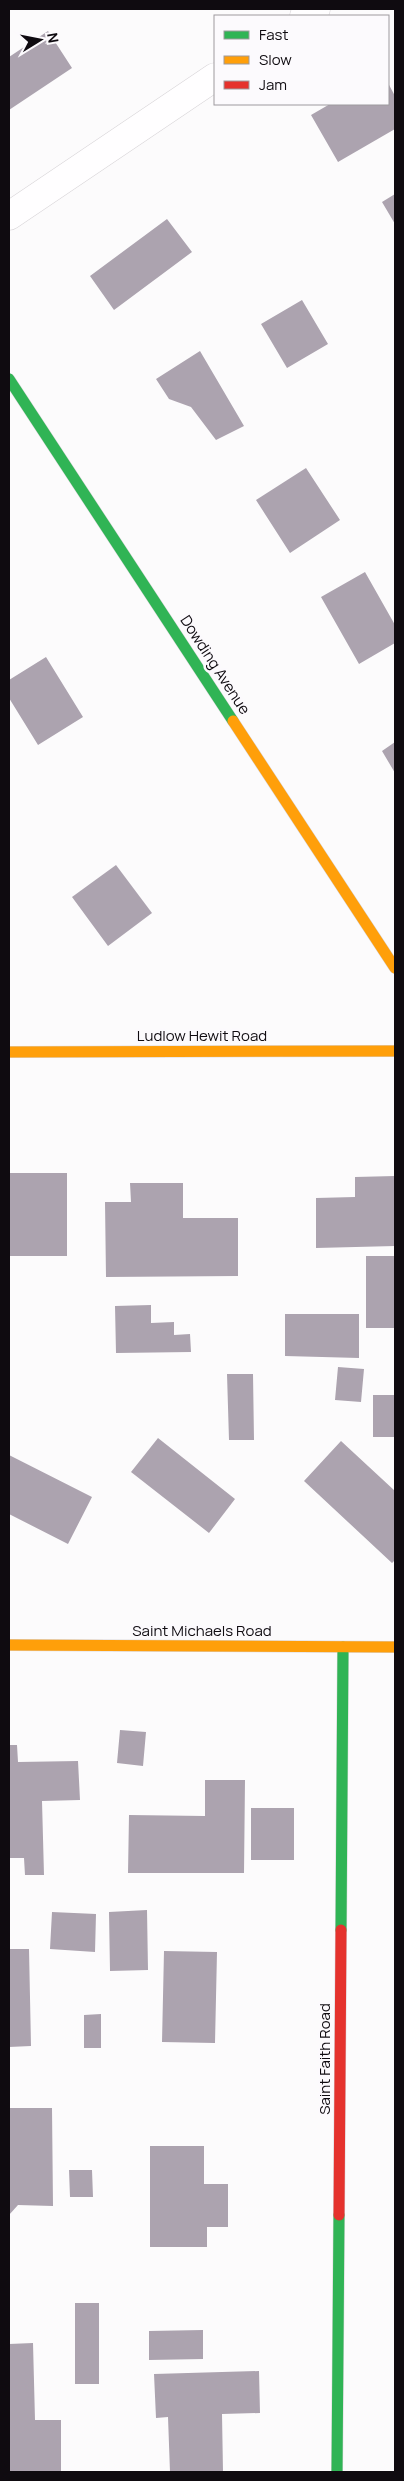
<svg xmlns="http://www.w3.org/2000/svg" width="404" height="2481" font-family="Manrope,sans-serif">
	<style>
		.building { fill: #aca3af }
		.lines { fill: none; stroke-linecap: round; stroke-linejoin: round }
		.street-casing { stroke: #d8d5d8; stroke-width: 29 }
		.fast-casing { stroke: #d8d5d8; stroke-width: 12 }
		.slow-casing { stroke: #d8d5d8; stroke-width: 12 }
		.jam-casing { stroke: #d8d5d8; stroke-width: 12 }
		.street { stroke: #fffeff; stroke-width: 28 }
		.fast { stroke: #30b455; stroke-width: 11 }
		.slow { stroke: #ff9f0a; stroke-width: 11 }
		.jam { stroke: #e5322d; stroke-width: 11 }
		.labels { text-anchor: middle; stroke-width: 5; stroke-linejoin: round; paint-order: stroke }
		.street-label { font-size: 15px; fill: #0f0b10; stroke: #fcfafd }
	</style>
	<rect width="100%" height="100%" fill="#fcfbfc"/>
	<path class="building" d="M48,31L72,68L9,110V57Z
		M388,83L395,96V129L338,162L311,115L330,104H388Z
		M395,194V224L382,202Z
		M167,219L192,252L114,310L90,276Z
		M302,300L328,344L287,368L261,324Z
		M200,351L244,426L216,440L191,407L169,399L156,379Z
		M306,468L340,520L290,553L256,500Z
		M365,572L395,625V643L359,664L321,597Z
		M46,657L83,717L38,745L9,698V680Z
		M395,742V773L382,751Z
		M116,865L152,913L108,946L72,897Z
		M9,1173H67V1256H9Z
		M395,1176V1246L316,1248V1198L355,1197V1177Z
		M130,1183H183V1218H238V1276L106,1277L105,1202H131Z
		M366,1256H395V1328H366Z
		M151,1305V1323L174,1322V1335L190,1334L191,1352L116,1353L115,1306Z
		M285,1314H359V1358L285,1356Z
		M338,1367L364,1369L361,1402L335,1400Z
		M227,1374H253L254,1440H229Z
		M373,1395H395V1437H373Z
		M158,1438L235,1499L209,1533L131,1472Z
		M341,1441L395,1491V1560L392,1563L304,1481Z
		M9,1455L92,1497L68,1544L9,1514Z
		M120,1730L146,1732L143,1766L117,1763Z
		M9,1745H17L18,1762L78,1761L80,1800L42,1801L44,1875H25L24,1858H9Z
		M205,1780H245L244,1873H128L129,1815L205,1816Z
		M251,1808H294V1860H251Z
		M147,1910L148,1970L110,1971L109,1912Z
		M52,1912L96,1914L95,1952L50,1949Z
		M9,1949H29L31,2046L9,2047Z
		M164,1951L217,1952L215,2043L162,2042Z
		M101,2014V2048H84V2015Z
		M9,2108H52L53,2206L18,2205L9,2215Z
		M150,2146H204V2184H228V2227H207V2247H150Z
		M69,2170H92L93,2197H70Z
		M75,2303H99V2384H75Z
		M203,2330V2359L149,2360V2331Z
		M33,2343L35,2420H61V2472H9V2344Z
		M259,2371L260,2413L222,2414L223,2472H170L168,2417L156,2418L154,2374Z"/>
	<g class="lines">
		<defs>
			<path id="street" d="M304,16L316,9
				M9,216L215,77"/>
			<path id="fast" d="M9,379L233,721
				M341,1930L343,1647
				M337,2472L339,2215"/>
			<path id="slow" d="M233,721L395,968
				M9,1052L395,1051
				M9,1645L395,1647"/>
			<path id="jam" d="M339,2215L341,1930"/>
		</defs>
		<use href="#street" class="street-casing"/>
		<use href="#fast" class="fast-casing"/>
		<use href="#slow" class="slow-casing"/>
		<use href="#jam" class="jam-casing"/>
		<use href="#street" class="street"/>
		<use href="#fast" class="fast"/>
		<use href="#slow" class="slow"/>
		<use href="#jam" class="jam"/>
	</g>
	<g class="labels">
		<g class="street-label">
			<text transform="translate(215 665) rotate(57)" y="5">Dowding Avenue</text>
			<text x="202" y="1041">Ludlow Hewit Road</text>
			<text x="202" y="1636">Saint Michaels Road</text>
			<text transform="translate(325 2059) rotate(-90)" y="5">Saint Faith Road</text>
		</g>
	</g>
	<rect width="404" height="2481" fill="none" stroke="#0f0b10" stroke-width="20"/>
	<rect x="214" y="15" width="175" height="90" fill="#fcfafd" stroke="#9d9a9e"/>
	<rect x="224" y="31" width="25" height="8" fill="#30b455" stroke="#9d9a9e"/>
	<text x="259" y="40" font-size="15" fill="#0f0b10">Fast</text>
	<rect x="224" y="56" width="25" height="8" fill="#ff9f0a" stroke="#9d9a9e"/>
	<text x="259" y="65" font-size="15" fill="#0f0b10">Slow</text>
	<rect x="224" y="81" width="25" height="8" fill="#e5322d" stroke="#9d9a9e"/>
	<text x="259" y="90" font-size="15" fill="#0f0b10">Jam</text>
	<g transform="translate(40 40) rotate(80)" stroke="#fcfafd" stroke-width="4" paint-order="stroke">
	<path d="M0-4L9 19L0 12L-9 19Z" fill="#0f0b10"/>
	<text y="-8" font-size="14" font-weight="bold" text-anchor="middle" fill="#0f0b10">N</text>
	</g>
</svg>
